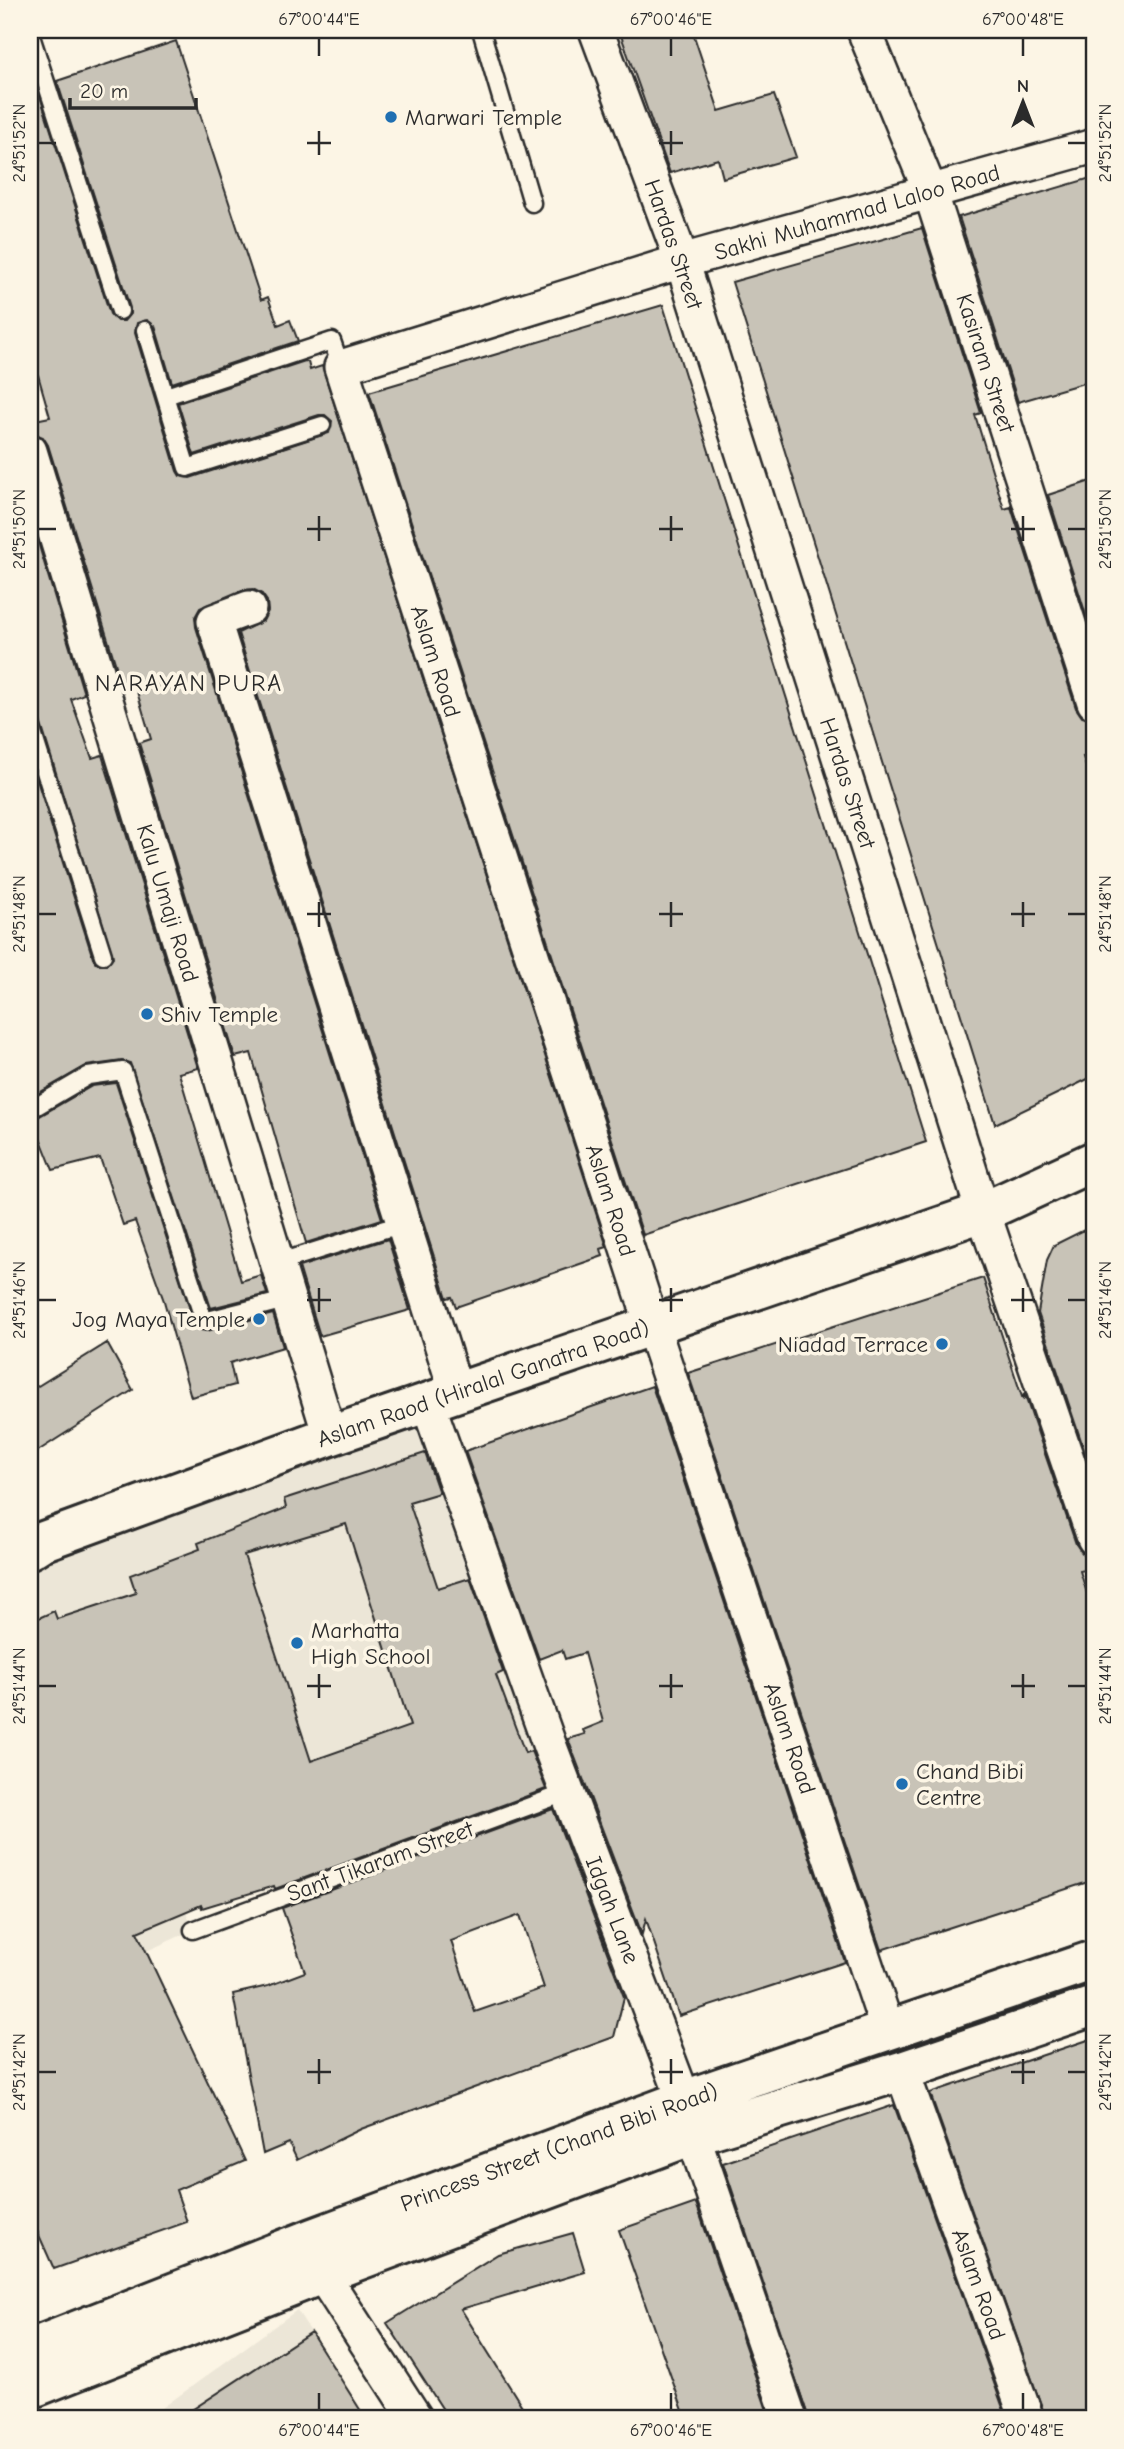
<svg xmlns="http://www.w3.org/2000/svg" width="1124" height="2449" font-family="'Comic Neue',sans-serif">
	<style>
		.built { fill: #ece6d7 }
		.building { fill: #c8c3b7; stroke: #2b2b2b; stroke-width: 2; fill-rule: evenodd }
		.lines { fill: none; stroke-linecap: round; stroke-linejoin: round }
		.lane-casing { stroke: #2b2b2b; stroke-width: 21 }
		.street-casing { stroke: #2b2b2b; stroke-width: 38 }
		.secondary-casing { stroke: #2b2b2b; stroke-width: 44 }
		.lane { stroke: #fcf5e5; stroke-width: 16 }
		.street { stroke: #fcf5e5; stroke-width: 33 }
		.secondary { stroke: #fcf5e5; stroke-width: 38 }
		.ticks { fill: none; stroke: #2b2b2b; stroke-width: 2.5 }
		.poi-dot { fill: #1f6fb2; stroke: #fcf5e5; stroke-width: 2.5 }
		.labels { text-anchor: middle; stroke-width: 7; stroke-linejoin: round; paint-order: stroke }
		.poi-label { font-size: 23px; fill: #2b2b2b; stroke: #fcf5e5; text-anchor: start }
		.street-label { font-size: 23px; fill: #2b2b2b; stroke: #fcf5e5 }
		.neighbourhood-label { font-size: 24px; letter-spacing: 2px; fill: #2b2b2b; stroke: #fcf5e5 }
		.neatline { fill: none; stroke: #2b2b2b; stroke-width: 2.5 }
		.ticks-label { font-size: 18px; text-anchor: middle; fill: #2b2b2b }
	</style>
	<rect width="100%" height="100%" fill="#fcf5e5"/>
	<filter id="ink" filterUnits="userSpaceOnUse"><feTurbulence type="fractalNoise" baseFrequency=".0143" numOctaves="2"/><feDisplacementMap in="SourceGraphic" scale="14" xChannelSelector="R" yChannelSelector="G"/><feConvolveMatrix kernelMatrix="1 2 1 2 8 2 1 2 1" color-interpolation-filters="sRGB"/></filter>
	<g filter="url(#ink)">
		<path class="built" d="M428,1404L549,1744L172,1875L193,1930L30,2004V1549Z
			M297,2310L366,2419H147Z"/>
		<path class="building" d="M619,30H692L719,111L774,95L796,157L723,178L718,159L670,173Z
			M176,41L261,300L268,297L278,325L290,320L298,341L172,383L155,326L147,320L137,323L135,333L177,471L180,476L190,478L329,433L332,421L325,415H319L194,455L178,403L305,361L308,362L310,370L322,366L607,1247L601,1249L603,1256L456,1307L452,1297L447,1298L238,633L263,621L268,611L267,601L262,594L253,589L242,590L200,608L195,617L196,627L382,1219L306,1243L251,1053L235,1057L139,743L151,739L133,678L121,682L48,445L43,437L30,432V421L50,417L30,347V90L37,87L110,314L117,321H124L130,314V308L57,81Z
			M1094,177V380L1018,402L959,217Z
			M922,228L981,413L975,415L1004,509L1011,507L1076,708L1082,717L1094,721V756L1083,757L1094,792V1076L995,1124L732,282Z
			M663,305L926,1142L643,1235L369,392Z
			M1094,480V640L1048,495Z
			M30,516L84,694L71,699L92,758L102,755L198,1068L179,1073L241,1281L261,1275L267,1294L211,1308L130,1063L122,1061L86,1066L30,1098V758L93,958L96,963L105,965L113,957L40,721L37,716L30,714Z
			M116,1083L196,1328L207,1331L273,1314L283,1347L230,1363L235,1385L191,1397L164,1301L135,1221L123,1225L100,1158L53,1170L33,1120L92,1086Z
			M1094,1225V1479L1038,1313L1047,1260L1054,1245Z
			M388,1239L410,1310L320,1336L299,1267Z
			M983,1278L1023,1400L1024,1393L1076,1544L1082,1553L1094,1557V1568L1080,1571L1094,1615V1880L881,1950L688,1373Z
			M107,1343L133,1390L30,1456V1391Z
			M652,1386L845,1962L679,2016L646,1919L642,1934L568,1739L585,1734L583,1730L603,1722L584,1653L565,1659L562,1650L539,1659L465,1451Z
			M425,1453L439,1493L409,1502L438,1588L470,1578L503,1672L496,1675L525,1753L531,1751L546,1789L275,1889L274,1886L202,1908L201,1905L137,1932L245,2161L176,2190L187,2222L54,2269L30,2215V1622L54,1611L57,1619L136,1593L130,1575L200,1549L198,1543L286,1508L284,1499ZM346,1524L410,1726L311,1761L244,1555Z
			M553,1809L624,1997L614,2037L361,2129L297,2160L289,2143L263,2154L233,1994L268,1986L305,1972L282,1908ZM520,1915L544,1988L475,2012L451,1941Z
			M1094,2038V2419H1046L930,2093Z
			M894,2105L1007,2419H809L723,2163Z
			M696,2203L770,2419H686L619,2230Z
			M573,2233L585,2272L461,2309L530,2419H449L387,2323L498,2254Z
			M311,2332L366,2419H178Z"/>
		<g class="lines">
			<defs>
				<path id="lane" d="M481,30L532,203
					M30,33L120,311
					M145,330L187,468L322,425
					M166,396L332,341L341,367
					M30,724L103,955
					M30,1110L88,1076L123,1071L204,1321L289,1299
					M277,1263L385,1229L404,1226
					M193,1930L568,1792"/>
				<path id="street" d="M596,30L682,261L983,1212L1094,1538
					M864,30L930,191L1094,702
					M30,451L330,1436
					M249,608L214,621L457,1394
					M428,1404L549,1744L684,2100L693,2135L790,2419
					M888,2031L652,1325L341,367L682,261L1094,146
					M902,2071L1027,2419
					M322,2274L416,2419"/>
				<path id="secondary" d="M30,1549L41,1542L330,1436L983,1212L1094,1161
					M30,2349L313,2238L684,2100L1094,1960
					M30,2389L322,2274L693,2135L902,2071L1094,2006"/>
			</defs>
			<use href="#lane" class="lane-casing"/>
			<use href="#street" class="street-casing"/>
			<use href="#secondary" class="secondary-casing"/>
			<use href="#lane" class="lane"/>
			<use href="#street" class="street"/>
			<use href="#secondary" class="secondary"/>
		</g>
	</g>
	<path class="ticks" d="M319,38V56M671,38V56M1023,38V56M319,131V155M671,131V155M38,143H56M307,143H331M659,143H683M1068,143H1086M319,516V541M671,516V541M1023,516V541M38,529H56M307,529H331M659,529H683M1011,529H1035M1068,529H1086M319,902V927M671,902V927M1023,902V927M38,914H56M307,914H331M659,914H683M1011,914H1035M1068,914H1086M319,1288V1312M671,1288V1312M1023,1288V1312M38,1300H56M307,1300H331M659,1300H683M1011,1300H1035M1068,1300H1086M319,1674V1698M671,1674V1698M1023,1674V1698M38,1686H56M307,1686H331M659,1686H683M1011,1686H1035M1068,1686H1086M319,2059V2084M671,2059V2084M1023,2059V2084M38,2072H56M307,2072H331M659,2072H683M1011,2072H1035M1068,2072H1086M319,2393V2410M671,2393V2410M1023,2393V2410"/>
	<g class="poi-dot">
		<circle cx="391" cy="117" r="7"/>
		<circle cx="147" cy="1014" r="7"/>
		<circle cx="259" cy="1319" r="7"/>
		<circle cx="942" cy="1344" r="7"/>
		<circle cx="297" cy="1643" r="7"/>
		<circle cx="902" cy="1784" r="7"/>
	</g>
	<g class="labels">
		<g class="poi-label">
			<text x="405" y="125">Marwari Temple</text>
			<text x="161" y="1022">Shiv Temple</text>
			<text x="245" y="1327" text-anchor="end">Jog Maya Temple</text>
			<text x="928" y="1352" text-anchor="end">Niadad Terrace</text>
			<text x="311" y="1638">Marhatta<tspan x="311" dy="26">High School</tspan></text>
			<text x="916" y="1779">Chand Bibi<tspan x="916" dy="26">Centre</tspan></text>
		</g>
		<g class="street-label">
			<text transform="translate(857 212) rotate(-16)" y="8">Sakhi Muhammad Laloo Road</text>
			<text transform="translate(674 244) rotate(71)" y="8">Hardas Street</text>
			<text transform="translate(986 363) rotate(72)" y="8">Kasiram Street</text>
			<text transform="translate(436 661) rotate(72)" y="8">Aslam Road</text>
			<text transform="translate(848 783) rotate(72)" y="8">Hardas Street</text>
			<text transform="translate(168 903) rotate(73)" y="8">Kalu Umaji Road</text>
			<text transform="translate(611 1200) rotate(72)" y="8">Aslam Road</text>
			<text transform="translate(483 1383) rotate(-19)" y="8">Aslam Raod (Hiralal Ganatra Road)</text>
			<text transform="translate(790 1738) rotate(71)" y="8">Aslam Road</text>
			<text transform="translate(380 1861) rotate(-20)" y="8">Sant Tikaram Street</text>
			<text transform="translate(613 1910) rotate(69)" y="8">Idgah Lane</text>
			<text transform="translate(559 2147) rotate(-20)" y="8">Princess Street (Chand Bibi Road)</text>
			<text transform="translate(979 2284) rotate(70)" y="8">Aslam Road</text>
		</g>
		<g class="neighbourhood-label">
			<text x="189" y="691">NARAYAN PURA</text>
		</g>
	</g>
	<rect width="1124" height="2449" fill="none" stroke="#fcf5e5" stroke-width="77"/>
	<g transform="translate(1023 102)" stroke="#fcf5e5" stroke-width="5" paint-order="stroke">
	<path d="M0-5L12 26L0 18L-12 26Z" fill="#2b2b2b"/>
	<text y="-10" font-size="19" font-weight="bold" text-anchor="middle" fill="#2b2b2b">N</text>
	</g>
	<path d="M70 98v10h126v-10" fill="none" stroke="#2b2b2b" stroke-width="3.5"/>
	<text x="80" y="98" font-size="21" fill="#2b2b2b" stroke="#fcf5e5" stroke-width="5" paint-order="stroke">20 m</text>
	<rect x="38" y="38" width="1048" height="2372" class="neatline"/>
	<g class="ticks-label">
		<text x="319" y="25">67°00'44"E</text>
		<text x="671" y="25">67°00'46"E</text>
		<text x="1023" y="25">67°00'48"E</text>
		<text transform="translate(19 143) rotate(-90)" y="6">24°51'52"N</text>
		<text transform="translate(1105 143) rotate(-90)" y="6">24°51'52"N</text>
		<text transform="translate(19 529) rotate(-90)" y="6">24°51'50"N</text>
		<text transform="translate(1105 529) rotate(-90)" y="6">24°51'50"N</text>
		<text transform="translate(19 914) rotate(-90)" y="6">24°51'48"N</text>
		<text transform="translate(1105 914) rotate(-90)" y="6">24°51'48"N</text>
		<text transform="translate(19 1300) rotate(-90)" y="6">24°51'46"N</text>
		<text transform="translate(1105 1300) rotate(-90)" y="6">24°51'46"N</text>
		<text transform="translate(19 1686) rotate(-90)" y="6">24°51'44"N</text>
		<text transform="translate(1105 1686) rotate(-90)" y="6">24°51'44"N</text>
		<text transform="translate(19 2072) rotate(-90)" y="6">24°51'42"N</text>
		<text transform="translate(1105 2072) rotate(-90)" y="6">24°51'42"N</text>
		<text x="319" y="2436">67°00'44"E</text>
		<text x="671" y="2436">67°00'46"E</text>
		<text x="1023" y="2436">67°00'48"E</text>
	</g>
</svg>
